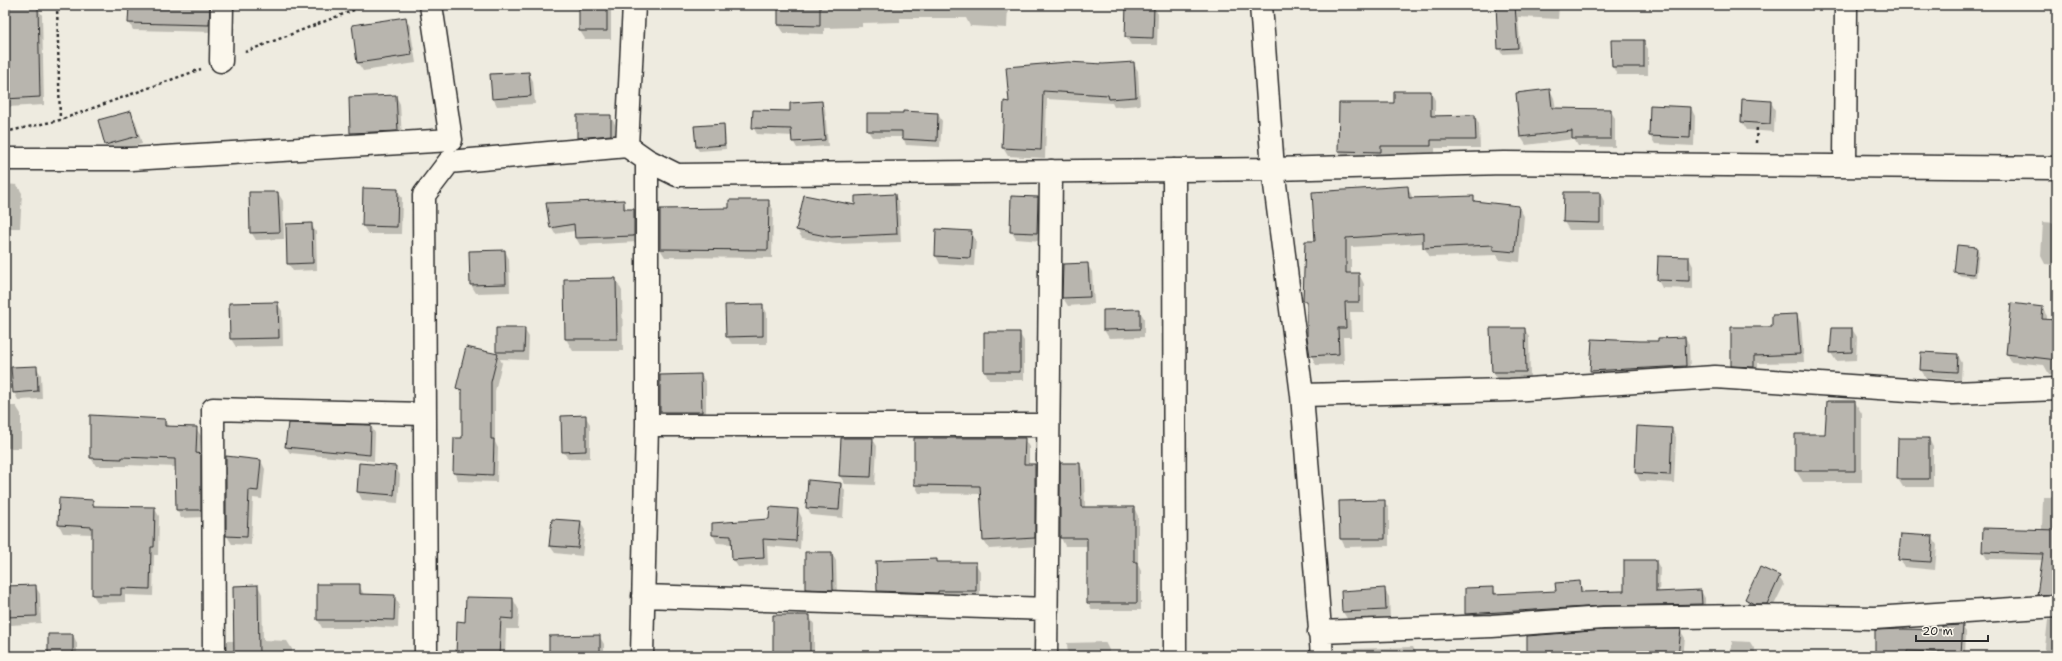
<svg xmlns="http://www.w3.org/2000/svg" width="2062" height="661" font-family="'Shantell Sans',sans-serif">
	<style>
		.shadow { fill: #0003 }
		.building { fill: #b8b5ae; stroke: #2b2b2b }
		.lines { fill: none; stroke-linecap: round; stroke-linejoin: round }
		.street-casing { stroke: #2b2b2b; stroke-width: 25 }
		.path { stroke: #2b2b2b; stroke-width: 2.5; stroke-dasharray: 3 3; stroke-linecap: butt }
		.street { stroke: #fbf7ec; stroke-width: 22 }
	</style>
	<rect width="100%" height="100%" fill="#eeebe0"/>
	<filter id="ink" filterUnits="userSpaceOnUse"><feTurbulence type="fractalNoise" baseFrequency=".025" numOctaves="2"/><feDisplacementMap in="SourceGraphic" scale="8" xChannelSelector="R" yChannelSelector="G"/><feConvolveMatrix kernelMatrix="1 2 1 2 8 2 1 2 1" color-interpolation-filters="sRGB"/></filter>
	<g filter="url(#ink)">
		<path class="shadow" d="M130,5H217L213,32L133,30L129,22Z
			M580,5H611V39H585L580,31Z
			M779,5H1008L1007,28L970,26L966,18H900V22L862,23V27L824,28V34L784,33L779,25Z
			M1497,5H1559L1558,19L1518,17L1521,53L1502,54L1499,49Z
			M1879,5H1922V9L1880,7Z
			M1153,6L1158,14L1157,45H1131L1126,37Z
			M37,7L42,15L44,105L8,107L5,101V62H9Z
			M405,18L410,26L416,63L363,71L358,63L353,26Z
			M1643,41L1648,49V75H1617L1613,67Z
			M1133,63L1138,71L1140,105L1114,107L1112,103L1047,99L1045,158L1008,156L1003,148L1010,103L1103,65Z
			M529,73L533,81L535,104L497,106L493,98Z
			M1550,90L1554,98L1556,109L1610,110L1615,118V147L1578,146L1574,139L1526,145L1521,137Z
			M1431,92L1435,100V117L1475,116L1479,124L1480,148H1435V154H1386L1385,160L1344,159L1339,151L1395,104Z
			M396,96L400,104L402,138L356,141L351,133L350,98Z
			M1743,100L1771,102L1775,110L1774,132L1747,130L1742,122Z
			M822,102L825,109L828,146L797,148L793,141V136L757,134L753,127Z
			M1651,106L1691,108L1695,116L1694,146L1655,144L1650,136Z
			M131,114L136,122L142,144L110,153L106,145L99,121Z
			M904,114H938L942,121L940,147L906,145L903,137H872L868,131Z
			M610,116L615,124V143L583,146L578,138Z
			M723,125L725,129L726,149L699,151L696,147Z
			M5,184L17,185L22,193L20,228H5Z
			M1408,187L1413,199L1473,197L1476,203L1518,206L1524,216L1520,262L1500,260L1497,255L1430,257L1424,247V243L1351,247V274H1359L1364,284V312H1350L1351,337H1343L1344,364L1316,365L1311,355L1308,308L1304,301L1316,242Z
			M397,190L402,198L401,234H368L363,226Z
			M278,193L283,201L284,239L256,240L251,232Z
			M1600,193L1604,201V230H1569L1564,222Z
			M895,195L899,203L901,242L836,244L802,238L797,230L856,206Z
			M1038,198L1042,206L1041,241L1016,239L1011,231Z
			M623,201L627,210H634L638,217V242L580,245L576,238L575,231L555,234L551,227Z
			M768,201L773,209L772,258L665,257L660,249L730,209Z
			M2043,222L2057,223V265L2045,264L2041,256Z
			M311,224L316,232L317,270L293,271L288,263Z
			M971,232L976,240L974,266L940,264L936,256Z
			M1977,248L1979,252L1976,278L1957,275L1955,272Z
			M505,251L509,259L510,292L476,293L471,285Z
			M1689,258L1693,266V289L1662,288L1658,280Z
			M1087,264L1092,272L1094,304L1068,306L1063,298L1064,265Z
			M616,279L622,291L623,351H573L566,339L565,280Z
			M277,303L282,311L283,346L236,347L231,339Z
			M762,305L767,313V344H732L727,336Z
			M2042,308L2047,316V320L2057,321V374H2049L2044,365L2011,362L2007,354Z
			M1139,310L1144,318V337L1109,338L1104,330Z
			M1797,315L1801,323L1804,362L1758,363V375L1737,373L1732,365L1773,328Z
			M524,329L529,337L528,360L500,359L502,363L495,391V442L498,448L497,482L459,481L454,473L463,439V396L457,388L466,348L499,355L497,352Z
			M1491,329H1525L1529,337L1530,379L1497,380L1493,372Z
			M1833,329H1852L1857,337L1856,360L1836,361L1831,353Z
			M1019,333L1024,341V380H989L985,372Z
			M1685,338L1689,345L1690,373L1595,378L1591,371L1659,342Z
			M1922,353L1958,355L1962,363L1961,380L1926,378L1921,370Z
			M36,367L41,375L42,399L18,400L14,392Z
			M701,375L706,383V420H666L661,412V376Z
			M1855,402L1862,414V482H1803L1796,471Z
			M5,406H16L21,414V448H5Z
			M585,416L590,424V458L568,459L563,451Z
			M165,420L169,427L196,428L201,436L200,455L205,463V517L181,518L177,510L176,467L126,465V466H96L91,458Z
			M371,426L375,433L374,461L290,453L286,447Z
			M1638,427L1672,429L1676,437L1674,483L1640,481L1636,473Z
			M872,438L877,446L875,485L845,484L840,476Z
			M915,439H1024L1029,447V465H1035L1040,473L1039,546L989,549L984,541L981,494L919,493L915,485Z
			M1899,439H1929L1933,447V487H1903L1898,479Z
			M227,457L261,461L265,469L262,499L253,498L251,545L232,544L227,536Z
			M1080,464L1084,472L1085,508H1134L1138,516V565L1141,571V610H1092L1088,602V546H1065L1061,538Z
			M395,467L400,475L398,503L362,500L358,492Z
			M841,483L845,491L843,518L811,515L807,507Z
			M2043,497H2057V601H2042L2038,595L2043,560L1987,559L1983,552L1984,529L2042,530Z
			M60,499L92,501L96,507L154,508L159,516L158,555H154L153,596L125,595V602L98,603L93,595V534L63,533L59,525Z
			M1384,501L1389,509V546L1345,547L1341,539Z
			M798,510L802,518L800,549L767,546L768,565L738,567L733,559L732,544L717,543L713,535L770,520Z
			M580,522L585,530L582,556L555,553L550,546Z
			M1932,537L1937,545L1935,570L1904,567L1900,559Z
			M832,553L836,561L837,597L811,596L806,588Z
			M936,560L938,563H975L980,571V598L882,599L878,591Z
			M1656,561L1660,568L1659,593L1701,591L1705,598V611L1470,621L1466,614V589L1493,588L1497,595L1557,592L1580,582L1584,593L1625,592Z
			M1779,577L1784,585L1771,611L1750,607L1746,599Z
			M359,585L364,595L394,596L399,604L398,628L364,626V628H322L318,620Z
			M35,586L40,594L41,623L11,625L10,656H5V587Z
			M258,586L262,594L263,640L287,641L292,649V656H226L227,641H235Z
			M1384,589L1389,597L1390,618L1348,620L1343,612L1342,592Z
			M513,599L519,610L518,629H506L505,656H457L466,623Z
			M809,616L814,624V656H774Z
			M2057,619V656H2044L2048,620Z
			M1962,626L1966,632L1965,656L1876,655V631H1943Z
			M1680,630L1685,638L1683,656H1528Z
			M73,635L77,643V656H49Z
			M599,636L604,644V656H550Z
			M1732,641L1750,642L1755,650V656H1731Z
			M1105,642L1109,650V656H1068L1067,643Z
			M1413,647L1417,656H1354L1353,649Z
			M1789,655L1817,656H1789Z"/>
		<path class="building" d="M129,5H210L209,25L128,23Z
			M579,5H607V31H579Z
			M778,5H820V26L778,25Z
			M1126,5H1154L1153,38L1125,37Z
			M1496,5H1515L1518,48L1498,49Z
			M6,6H38L40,97L5,99V61H8Z
			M406,17L412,55L357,63L352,25Z
			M1611,40H1644V67H1612Z
			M1068,62L1103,64L1134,62L1136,97L1109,99L1108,95L1043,91L1041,150L1002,148L1004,101L1009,102L1006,67Z
			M529,72L531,96L492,99L490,74Z
			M1550,89L1552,108L1611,109V139H1572V131L1520,137L1516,93Z
			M1394,91H1431V116L1475,115L1476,140H1431V146H1381V152L1338,151L1339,103H1394Z
			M396,95L398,131L350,133L349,97Z
			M1742,99L1771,101L1770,124L1741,122Z
			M822,101L825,140L792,142L791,129L752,128L753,110L790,111V103Z
			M1650,105L1691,107L1690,138L1649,136Z
			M131,111L138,136L105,145L98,120Z
			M903,111L938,113L937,141L902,139V131H867V113H903Z
			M577,115H611V135L577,138Z
			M724,124L725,145L696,147L694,126Z
			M1408,186L1409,198L1474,196V201L1519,206L1515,252L1493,250V245L1423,248V233L1346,238V273H1359V302H1345L1346,328H1338L1339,354L1310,356L1307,337V301H1303L1305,241H1315L1312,192Z
			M363,188L398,189L397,227L362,226Z
			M249,192H278L280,232L250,233Z
			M1564,192H1600V223L1563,222Z
			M895,194L897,234L831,237L796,230L804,195L855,205V196Z
			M1011,196L1038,197L1037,233L1010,232Z
			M624,200V209H634V236L575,238L574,224L550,228L546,203Z
			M729,200H769L768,250L660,249V209L729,208Z
			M312,223L313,263L287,264L286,224Z
			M936,229L972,231L970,258L935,256Z
			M1957,245L1977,247L1974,274L1954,272Z
			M505,250L506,284L470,285L469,251Z
			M1658,256L1689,257V281L1657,280Z
			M1088,263L1090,297L1062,298L1063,264Z
			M616,278L617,339H565L564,279Z
			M278,302L279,338L230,339L229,303Z
			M2011,303L2043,307L2042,319L2057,320V360L2006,354Z
			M763,304V336L726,337L725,305Z
			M1140,309V329L1103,330V310Z
			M1797,314L1800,354L1754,356V367L1731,366V327H1772V315Z
			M496,328H525L524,352H496Z
			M1490,328H1525L1526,372H1492Z
			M1832,328H1852V352L1830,353Z
			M984,332H1020V372H984Z
			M1685,337L1686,366L1590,371L1592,339L1639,341H1658V338Z
			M466,347L498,354L491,382V439H494L493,475L453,473L454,438H462V390L456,388Z
			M1921,352L1958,354L1957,372L1920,370Z
			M37,366L38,391L13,393L11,367Z
			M701,374L702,412H660V375Z
			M1827,401H1855V471H1795V434H1825Z
			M90,415L165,419V426L197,427L196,453L201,454V510H176L175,459L122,457V459L90,458Z
			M586,415V451L562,452L561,416Z
			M288,423L371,425L370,455L285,447Z
			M1637,426L1672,428L1670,475L1635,473Z
			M841,438H873L871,477L839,476Z
			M914,438H1025L1024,464H1035V538L983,541L980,486L914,485Z
			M1898,438H1929V479H1897Z
			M226,456L261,460L258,491L249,490L247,537L226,536Z
			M359,463L396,466L394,495L357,492Z
			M1060,463H1080L1081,507H1134V562H1137V603H1087V538H1060Z
			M808,480L841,483L839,510L806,508Z
			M59,498L93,500V506L155,507L154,547H151L150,589L121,588V595H92V527L58,525Z
			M1385,500V539H1340L1339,501Z
			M770,507L798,509L796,541L763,539L764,558L732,560L731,536L712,535V523L769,519Z
			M552,519L581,521L578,548L549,546Z
			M1983,528L2057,530V594L2037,595L2043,554L1982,552Z
			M1901,534L1933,536L1931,562L1898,560Z
			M805,552H832L833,590L805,589Z
			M937,559V562H976V591H938V593L877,591L876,561Z
			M1624,560H1656V592L1701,590L1702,604L1603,606L1465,614V588L1494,587V594L1556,591L1555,583L1580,581L1581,592L1624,591Z
			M1760,567L1780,576L1767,604H1754L1745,599Z
			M317,584H360V594L395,595L394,620L360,619V620H317Z
			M36,585L37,616L5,617V586Z
			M258,585L259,656H234L233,586Z
			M1385,588L1386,610L1342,612L1341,591Z
			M466,597L513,598V619L501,618L499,656H456L457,621L465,622Z
			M773,615H810V656H773Z
			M1963,625L1961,653L1907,651V656L1875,655V630L1903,629L1942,630V626Z
			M1681,629L1678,656H1527V636L1604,630Z
			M48,634H73V656H48Z
			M600,635V656H549V636Z"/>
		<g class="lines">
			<defs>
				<path id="street" d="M1261,5L1273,169L1302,395L1322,656
					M221,61L222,5
					M627,146L647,160L677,175L1273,169L1504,163L2057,168
					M5,159H131L451,140L431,5
					M1845,165L1846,5
					M1174,170L1175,656
					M1302,395L1510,390L1715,377L1953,393L2057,389
					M647,425H1048
					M643,596L1047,609
					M1319,632L1492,626L1603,618L1751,616L1874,618L2057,606
					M214,656L213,409L425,414
					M426,656L424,195L449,162L627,146L634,5
					M642,656L647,425V160
					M1046,656L1051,171"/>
			</defs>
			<use href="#street" class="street-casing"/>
			<path class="path" d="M57,5L60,120
				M245,52L367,5
				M5,132L60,120L201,69
				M1756,143L1757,126"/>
			<use href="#street" class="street"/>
		</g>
	</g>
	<rect width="2062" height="661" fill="none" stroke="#fbf7ec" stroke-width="20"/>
	<rect x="10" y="10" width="2042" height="641" fill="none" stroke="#2b2b2b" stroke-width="1.5" filter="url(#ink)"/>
	<path d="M1916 635v6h72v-6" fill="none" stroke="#2b2b2b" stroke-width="2"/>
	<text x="1922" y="635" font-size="12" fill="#2b2b2b" stroke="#fbf7ec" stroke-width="3" paint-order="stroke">20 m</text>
</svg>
